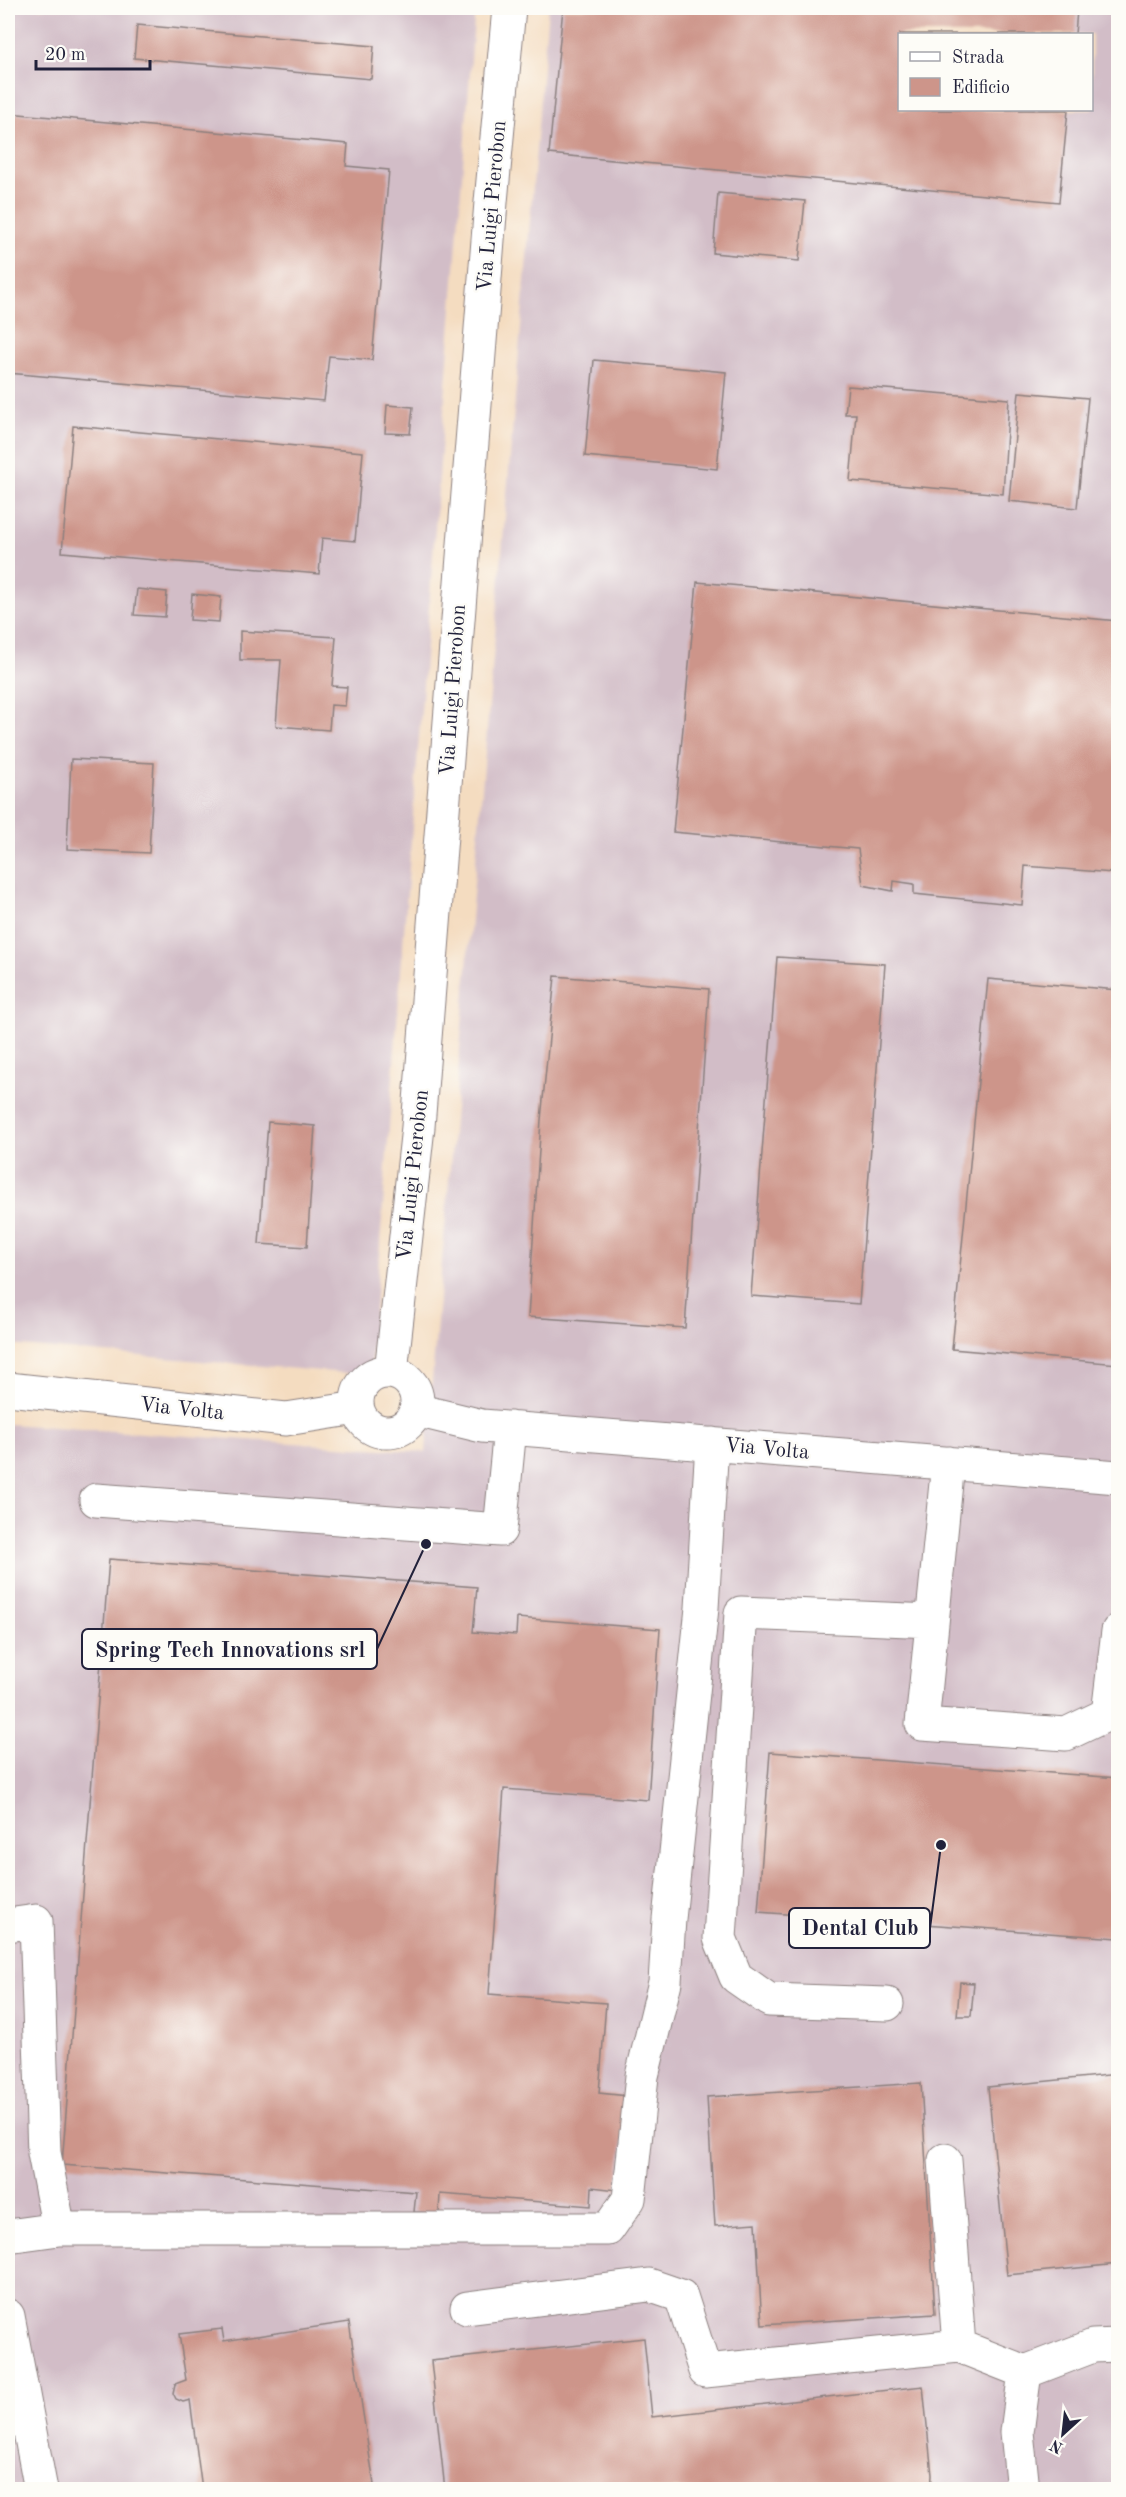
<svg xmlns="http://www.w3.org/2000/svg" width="1126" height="2497" font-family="'Old Standard TT',serif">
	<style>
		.industrial { fill: #d2bdc7; fill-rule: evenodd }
		.building { fill: #cd958a }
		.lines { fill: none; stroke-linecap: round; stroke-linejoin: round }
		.minor-casing { stroke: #8b7f7e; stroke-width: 35 }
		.minor { stroke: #fff; stroke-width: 33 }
		.labels { text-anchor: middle; stroke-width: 5; stroke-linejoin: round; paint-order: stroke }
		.street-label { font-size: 21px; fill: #22223b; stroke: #fdfcf7 }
		.leader { fill: none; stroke: #22223b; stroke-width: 2 }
		.callout-dot { fill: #22223b; stroke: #fdfcf7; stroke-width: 2 }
		.callout { fill: #fdfcf7; stroke: #22223b; stroke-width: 2 }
		.callout-label { font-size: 22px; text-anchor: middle; font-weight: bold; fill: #22223b }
	</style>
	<rect width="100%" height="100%" fill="#fdfcf7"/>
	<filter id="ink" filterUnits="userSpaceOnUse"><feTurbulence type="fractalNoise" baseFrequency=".0167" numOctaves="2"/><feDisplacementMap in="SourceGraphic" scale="12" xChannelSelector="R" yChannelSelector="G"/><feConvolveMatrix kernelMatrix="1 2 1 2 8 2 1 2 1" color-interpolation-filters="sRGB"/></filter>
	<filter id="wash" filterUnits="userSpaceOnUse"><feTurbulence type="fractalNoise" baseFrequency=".008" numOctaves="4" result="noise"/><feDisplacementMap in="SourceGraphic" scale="24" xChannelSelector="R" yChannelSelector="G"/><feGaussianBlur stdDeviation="1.35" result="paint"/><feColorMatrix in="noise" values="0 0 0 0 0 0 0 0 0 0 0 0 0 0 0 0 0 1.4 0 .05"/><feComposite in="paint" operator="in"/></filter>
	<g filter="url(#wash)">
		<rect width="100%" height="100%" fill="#f4dcc0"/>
		<path class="industrial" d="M8,8H475L370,1375L8,1345Z
			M548,8H1118V2489H8V1424L426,1452ZM900,34H1092V110H900Z"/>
		<g id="blocks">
			<path class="building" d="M563,8H1118V14L1077,10L1075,34H900V110H1068L1059,202L549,154Z
				M137,25L374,46L371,79L134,58Z
				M8,113L348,144L346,166L389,170L372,360L329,356L324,401L8,373Z
				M718,193L805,201L799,261L713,253Z
				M594,360L726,372L717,469L585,456Z
				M848,386L1009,399L1003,494L850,481L856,414H845Z
				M1019,392L1088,398L1077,508L1009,501Z
				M387,405L413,407L410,434L385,433Z
				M73,426L363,452L355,541L322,538L319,574L62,552Z
				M697,582L1118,621V814L1113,873L1025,866L1022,905L914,894V884L894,881L893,891L863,885L858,849L673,832Z
				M137,589L167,592L165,617L134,615Z
				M192,594L221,597L219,622L190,620Z
				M240,631L336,637L332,686L347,687L345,706L331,705L329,730L276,726L281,660H240Z
				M71,759L154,763L149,853L67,849Z
				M777,957L885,964L859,1304L751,1296Z
				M555,976L709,989L685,1328L528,1317L541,1120Z
				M988,979L1118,990V1364L952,1349Z
				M268,1122L315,1126L307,1247L259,1244Z
				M109,1559L477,1587L473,1632L516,1635L517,1618L660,1629L648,1800L504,1789L489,1994L606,2003L599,2093L628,2096L617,2190L592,2187L591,2206L440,2194L439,2213L414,2212L416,2192L62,2165Z
				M770,1752L1118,1778V1938L758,1912Z
				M960,1982L974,1983L971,2016H957Z
				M1118,2074V2264L1007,2275L988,2087Z
				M921,2083L935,2314L762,2325L756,2223L715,2226L707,2097Z
				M349,2322L374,2485L343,2490H202L190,2400L183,2402L176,2399L173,2393L175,2384L186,2380L179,2334L222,2329L224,2341Z
				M644,2338L652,2417L923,2386L932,2475L931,2490H445L431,2361Z"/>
		</g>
	</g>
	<g filter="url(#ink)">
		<use href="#blocks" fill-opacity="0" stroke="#8b7f7e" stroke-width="1.5"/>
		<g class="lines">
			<defs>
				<path id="minor" d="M357 1402a30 30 0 1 1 60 0a30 30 0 1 1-60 0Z
					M391,1372L418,1127L491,202L509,8
					M8,1389L286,1419L357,1408
					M416,1410L482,1426L1118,1477
					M948,1463L922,1724L1066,1734L1108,1714L1118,1631
					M96,1500L500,1530L510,1428
					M8,1925L36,1921L44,2153L59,2229
					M887,2004L769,2000L736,1977L720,1938L741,1613L932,1621
					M945,2160L959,2346
					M8,2236L59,2229H608L629,2199L642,2076L665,1982L669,1919L702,1608L712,1444
					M467,2308L649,2285L681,2296L705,2371L959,2346L1025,2372
					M8,2316L41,2490
					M1023,2490L1017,2432L1025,2372L1093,2346L1118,2345"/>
			</defs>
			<use href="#minor" class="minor-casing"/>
			<use href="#minor" class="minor"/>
		</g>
	</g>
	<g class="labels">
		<g class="street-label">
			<text transform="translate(491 206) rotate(-85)" y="7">Via Luigi Pierobon</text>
			<text transform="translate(452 690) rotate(-86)" y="7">Via Luigi Pierobon</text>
			<text transform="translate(412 1175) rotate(-84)" y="7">Via Luigi Pierobon</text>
			<text transform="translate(182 1408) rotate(6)" y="7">Via Volta</text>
			<text transform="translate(767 1448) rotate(5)" y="7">Via Volta</text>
		</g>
	</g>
	<path class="leader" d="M426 1544L377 1649M941 1845L930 1928"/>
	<g class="callout-dot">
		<circle cx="426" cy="1544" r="6"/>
		<circle cx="941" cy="1845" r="6"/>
	</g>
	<g class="callout">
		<rect x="82" y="1629" width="295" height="40" rx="6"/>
		<rect x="789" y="1908" width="141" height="40" rx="6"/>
	</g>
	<g class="callout-label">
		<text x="230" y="1657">Spring Tech Innovations srl</text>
		<text x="860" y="1935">Dental Club</text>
	</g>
	<rect width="1126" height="2497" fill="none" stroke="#fdfcf7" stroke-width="30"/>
	<rect x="898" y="33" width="195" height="78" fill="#fdfcf7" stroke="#a5a5ac" stroke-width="1.5"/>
	<rect x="910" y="52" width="30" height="9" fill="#ffffff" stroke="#a5a5ac" stroke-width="1.5"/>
	<text x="952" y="63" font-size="18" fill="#22223b">Strada</text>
	<rect x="910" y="78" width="30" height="18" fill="#cd958a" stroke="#a5a5ac" stroke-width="1.5"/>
	<text x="952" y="93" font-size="18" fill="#22223b">Edificio</text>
	<g transform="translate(1063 2434) rotate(207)" stroke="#fdfcf7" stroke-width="4.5" paint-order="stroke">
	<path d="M0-4.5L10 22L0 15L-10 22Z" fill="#22223b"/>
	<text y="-9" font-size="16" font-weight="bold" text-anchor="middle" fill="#22223b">N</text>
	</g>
	<path d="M36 60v9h114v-9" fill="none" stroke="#22223b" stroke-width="3"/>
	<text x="45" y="60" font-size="18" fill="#22223b" stroke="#fdfcf7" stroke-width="4.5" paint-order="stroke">20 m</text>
</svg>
